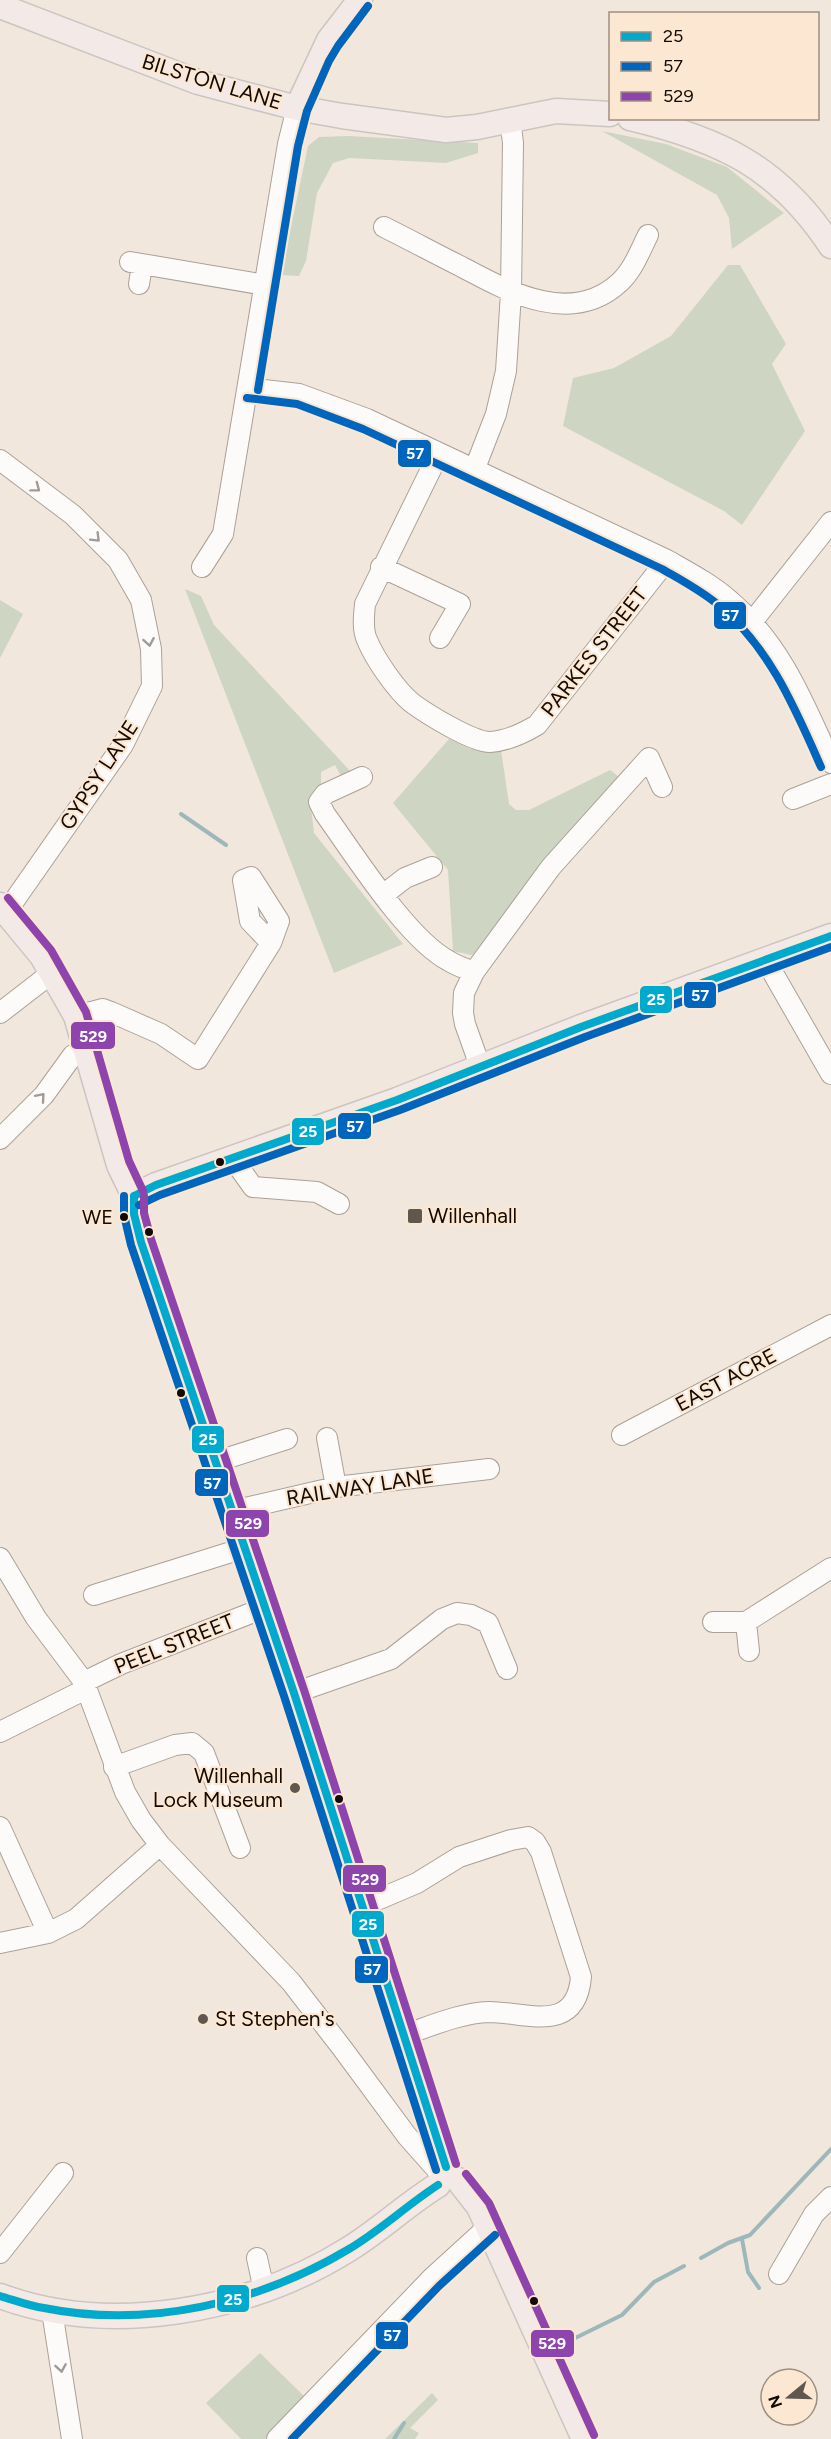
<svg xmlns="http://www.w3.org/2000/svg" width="831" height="2439" font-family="Figtree,sans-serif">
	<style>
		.green { fill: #ced5c3 }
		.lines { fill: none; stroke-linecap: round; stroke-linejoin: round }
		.stream { stroke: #9db7bb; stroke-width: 4 }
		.minor-casing { stroke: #aaa197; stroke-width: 22 }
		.major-casing { stroke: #cbc5c0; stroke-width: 27 }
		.minor { stroke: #fdfbfa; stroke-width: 20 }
		.major { stroke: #f3eae8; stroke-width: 24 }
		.bus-1-casing { stroke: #fce8d2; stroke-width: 12 }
		.bus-2-casing { stroke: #fce8d2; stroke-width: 12 }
		.bus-3-casing { stroke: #fce8d2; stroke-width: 12 }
		.bus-1 { stroke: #00a9ce; stroke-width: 8 }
		.bus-2 { stroke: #0065bd; stroke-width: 8 }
		.bus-3 { stroke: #8e44ad; stroke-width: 8 }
		.oneway { stroke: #9f9b97 }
		.bus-dot { fill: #120a03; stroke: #fce8d2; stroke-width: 2 }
		.poi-dot { fill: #60574f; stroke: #fce8d2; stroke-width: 2 }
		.labels { text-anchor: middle; stroke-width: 4.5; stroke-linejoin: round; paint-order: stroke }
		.bus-label { font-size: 20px; fill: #120a03; stroke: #fce8d2; text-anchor: end }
		.street-label { font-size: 21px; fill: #120a03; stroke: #fce8d2 }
		.poi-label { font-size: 21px; fill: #120a03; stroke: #fce8d2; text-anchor: start }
		.line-badge { stroke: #fce8d2; stroke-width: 2 }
		.badge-label { font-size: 16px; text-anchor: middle; font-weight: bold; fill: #fff }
	</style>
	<rect width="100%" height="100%" fill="#f2e7dc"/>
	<path class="green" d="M602,131L666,144L727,167L784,213L732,249L729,218L717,195Z
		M348,136L478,143V153L446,163L349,158L333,163L317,193L306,261L299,276L281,275L308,146L319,137Z
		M728,265H740L786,344L772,364L805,431L742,525L724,511L563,426L573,378L614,368L671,336Z
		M185,589L201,596L214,625L353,774L342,778L335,765L321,772V786L310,798L314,833L403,944L334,973Z
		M0,600L23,614L0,658Z
		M449,739L470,749L501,750L509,804L516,810H529L610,770L623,780L481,953L471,955L453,951L448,870L393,803Z
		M260,2353L305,2397L265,2439H241L206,2403Z
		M432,2393L438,2400L410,2428L419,2433L415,2439H385Z"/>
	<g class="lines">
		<path class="stream" d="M181,814L226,845
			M742,2239L748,2272L759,2288
			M701,2258L728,2243L750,2235L831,2149
			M559,2346L622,2315L654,2282L684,2266
			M394,2439L404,2423"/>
		<defs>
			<path id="minor" d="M384,227C410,240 436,254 462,267C509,292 572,327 620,282C633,270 640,251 648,235
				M130,262L265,285
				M139,284L142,265
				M248,388L299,394L367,419L667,560C688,572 711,584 729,600C781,644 804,703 831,763
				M439,453L365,604C364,615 362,629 367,640C375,659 396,690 412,703C427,714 472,742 490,742C507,741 522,734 537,725L667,560
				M0,460L73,515L118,560L141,600L151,649L152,686L123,745L7,911
				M475,468L496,414L506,371L511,293L513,143L510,119
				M202,567L223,534L288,144L297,108
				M381,567L460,604L440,638
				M752,622L831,522
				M362,777L325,794L319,802L325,814C354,854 407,939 449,961C457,966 466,969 474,972
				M793,799L831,784
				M383,895L405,878L432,867
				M766,961L831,1074
				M0,1013L53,972
				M76,1016L103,1009L111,1012L161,1034L198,1059L271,943L250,921L243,880L251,877L279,921L271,943
				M480,1066L465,1024L463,1013L464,993L474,972L551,867L649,758L662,787
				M0,1139L44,1095L73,1055L85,1049
				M233,1159L253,1187L317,1192L339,1204
				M622,1435L831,1325
				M327,1438L336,1487
				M215,1462L287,1439
				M232,1511L336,1487L489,1469
				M0,1558L36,1618L84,1682L125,1792L141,1820L160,1845L291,1982L342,2048L407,2136L438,2171
				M94,1595L244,1548
				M713,1622H746
				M749,1651L746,1622L831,1568
				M84,1682L121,1664L264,1608
				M294,1693L391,1659L442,1619L457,1613L471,1615L488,1623L507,1669
				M0,1732L86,1689
				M114,1767L175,1745L192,1743L204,1753L240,1848
				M0,1827L48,1933
				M363,1906L417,1883L459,1857L511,1840L528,1837L535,1842L541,1852L581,1977C576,2035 526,2012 489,2012C460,2013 431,2026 404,2035
				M0,1943L48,1933L76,1919L160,1845
				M0,2253L63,2173
				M257,2258L264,2290
				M779,2274L814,2214L831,2197
				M52,2311L72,2439
				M277,2439L432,2278L488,2227"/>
			<path id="major" d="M0,6L198,82L297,108L342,116L446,130L477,127L556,111L610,114
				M297,108L329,40L360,0
				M630,118C720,139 779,167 831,246
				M0,905L42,956L76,1016L119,1165L134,1196
				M134,1196V1214L141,1242L294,1693L446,2167
				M134,1196L156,1185L397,1100L581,1027L831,936
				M458,2180L479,2207L584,2439
				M0,2296C111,2337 250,2311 349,2249C380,2230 407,2204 438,2185"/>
		</defs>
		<use href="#minor" class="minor-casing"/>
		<use href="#major" class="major-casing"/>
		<use href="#minor" class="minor"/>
		<use href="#major" class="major"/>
		<defs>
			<path id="bus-1" d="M134,1196V1214L141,1242L294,1693L446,2167
				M134,1196L156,1185L397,1100L581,1027L831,936
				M0,2296C14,2300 29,2306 44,2308C148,2329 259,2303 349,2249C381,2230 407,2205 438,2185"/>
			<path id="bus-2" d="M258,390L298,146L307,111L329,61L338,46L368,6
				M247,398L297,404L363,429L662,569C681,580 700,590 717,604C769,646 795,708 821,767
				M124,1196V1215L131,1245L284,1696L436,2170
				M139,1205L160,1195L400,1110L585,1037L831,947
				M292,2439L439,2286L495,2235"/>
			<path id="bus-3" d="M8,898L51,950L86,1012L129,1161L143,1191
				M144,1196V1213L151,1239L304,1690L456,2164
				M466,2174L489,2203L594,2435"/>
		</defs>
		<use href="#bus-1" class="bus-1-casing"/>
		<use href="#bus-2" class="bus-2-casing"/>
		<use href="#bus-3" class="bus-3-casing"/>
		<use href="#bus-1" class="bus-1"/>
		<use href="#bus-2" class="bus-2"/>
		<use href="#bus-3" class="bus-3"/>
	</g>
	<defs><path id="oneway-chevron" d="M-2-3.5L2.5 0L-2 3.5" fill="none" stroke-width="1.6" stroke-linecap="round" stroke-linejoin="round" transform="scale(1.5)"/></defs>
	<g class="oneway">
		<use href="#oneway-chevron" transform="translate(36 488) rotate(37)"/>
		<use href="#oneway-chevron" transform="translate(96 538) rotate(45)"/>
		<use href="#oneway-chevron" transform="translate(149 642) rotate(80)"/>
		<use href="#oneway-chevron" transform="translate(41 1097) rotate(-49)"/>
		<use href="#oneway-chevron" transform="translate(61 2368) rotate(81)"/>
	</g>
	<g class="bus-dot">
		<circle cx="220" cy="1162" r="5"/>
		<circle cx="124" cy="1217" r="5"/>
		<circle cx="149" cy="1232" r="5"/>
		<circle cx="181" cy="1393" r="5"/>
		<circle cx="339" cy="1799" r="5"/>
		<circle cx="534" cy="2301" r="5"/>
	</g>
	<g class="poi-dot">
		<rect x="407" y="1208" width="16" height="16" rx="3"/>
		<circle cx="295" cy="1788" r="6"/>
		<circle cx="203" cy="2019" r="6"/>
	</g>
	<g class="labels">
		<g class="bus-label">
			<text x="113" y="1224">WE</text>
		</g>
		<g class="street-label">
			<text transform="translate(212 82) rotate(17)" y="7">BILSTON LANE</text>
			<text transform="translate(594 652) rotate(-52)" y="7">PARKES STREET</text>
			<text transform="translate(99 775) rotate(-57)" y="7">GYPSY LANE</text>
			<text transform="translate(726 1380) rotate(-28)" y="7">EAST ACRE</text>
			<text transform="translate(360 1487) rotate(-9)" y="7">RAILWAY LANE</text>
			<text transform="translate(174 1644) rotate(-22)" y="7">PEEL STREET</text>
		</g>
		<g class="poi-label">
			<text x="428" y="1223">Willenhall</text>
			<text x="283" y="1783" text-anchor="end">Willenhall<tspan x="283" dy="24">Lock Museum</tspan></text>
			<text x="215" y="2026">St Stephen's</text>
		</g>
	</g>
	<g class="line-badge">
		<rect x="397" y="439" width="35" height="29" rx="6" fill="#0065bd"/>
		<rect x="713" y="601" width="34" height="29" rx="6" fill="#0065bd"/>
		<rect x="683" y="981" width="34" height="28" rx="6" fill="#0065bd"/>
		<rect x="639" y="985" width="34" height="29" rx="6" fill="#00a9ce"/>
		<rect x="70" y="1021" width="46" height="29" rx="6" fill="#8e44ad"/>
		<rect x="337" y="1112" width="35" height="28" rx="6" fill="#0065bd"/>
		<rect x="291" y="1117" width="34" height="29" rx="6" fill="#00a9ce"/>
		<rect x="191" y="1425" width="34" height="29" rx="6" fill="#00a9ce"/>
		<rect x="194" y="1468" width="35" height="29" rx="6" fill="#0065bd"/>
		<rect x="225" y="1509" width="45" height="29" rx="6" fill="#8e44ad"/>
		<rect x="342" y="1864" width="45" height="29" rx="6" fill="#8e44ad"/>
		<rect x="351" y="1910" width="34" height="28" rx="6" fill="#00a9ce"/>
		<rect x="354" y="1955" width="35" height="29" rx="6" fill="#0065bd"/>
		<rect x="216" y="2284" width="34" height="29" rx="6" fill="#00a9ce"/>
		<rect x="375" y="2321" width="34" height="29" rx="6" fill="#0065bd"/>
		<rect x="530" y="2329" width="45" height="29" rx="6" fill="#8e44ad"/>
	</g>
	<g class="badge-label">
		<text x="415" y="459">57</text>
		<text x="730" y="621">57</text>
		<text x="700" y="1001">57</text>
		<text x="656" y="1005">25</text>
		<text x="93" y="1042">529</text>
		<text x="355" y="1132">57</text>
		<text x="308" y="1137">25</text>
		<text x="208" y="1445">25</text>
		<text x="212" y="1489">57</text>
		<text x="248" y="1529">529</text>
		<text x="365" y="1885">529</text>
		<text x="368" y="1930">25</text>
		<text x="372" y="1975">57</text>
		<text x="233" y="2305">25</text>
		<text x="392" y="2341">57</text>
		<text x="552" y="2349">529</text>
	</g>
	<rect x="609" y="12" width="210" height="108" fill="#fce8d2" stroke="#9e8f7f" stroke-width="1.5"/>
	<rect x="621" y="32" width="30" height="9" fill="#00a9ce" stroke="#9e8f7f" stroke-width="1.5"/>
	<text x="663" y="42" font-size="18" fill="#120a03">25</text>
	<rect x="621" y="62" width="30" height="9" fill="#0065bd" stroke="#9e8f7f" stroke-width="1.5"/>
	<text x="663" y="72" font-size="18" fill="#120a03">57</text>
	<rect x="621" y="92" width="30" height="9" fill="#8e44ad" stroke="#9e8f7f" stroke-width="1.5"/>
	<text x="663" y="102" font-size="18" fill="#120a03">529</text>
	<g transform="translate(789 2397) rotate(251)"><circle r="28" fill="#fce8d2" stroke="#9e8f7f" stroke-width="1.5"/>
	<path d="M0-4.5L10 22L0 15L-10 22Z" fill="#60574f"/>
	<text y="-9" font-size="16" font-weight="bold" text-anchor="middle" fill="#120a03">N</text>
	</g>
</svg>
